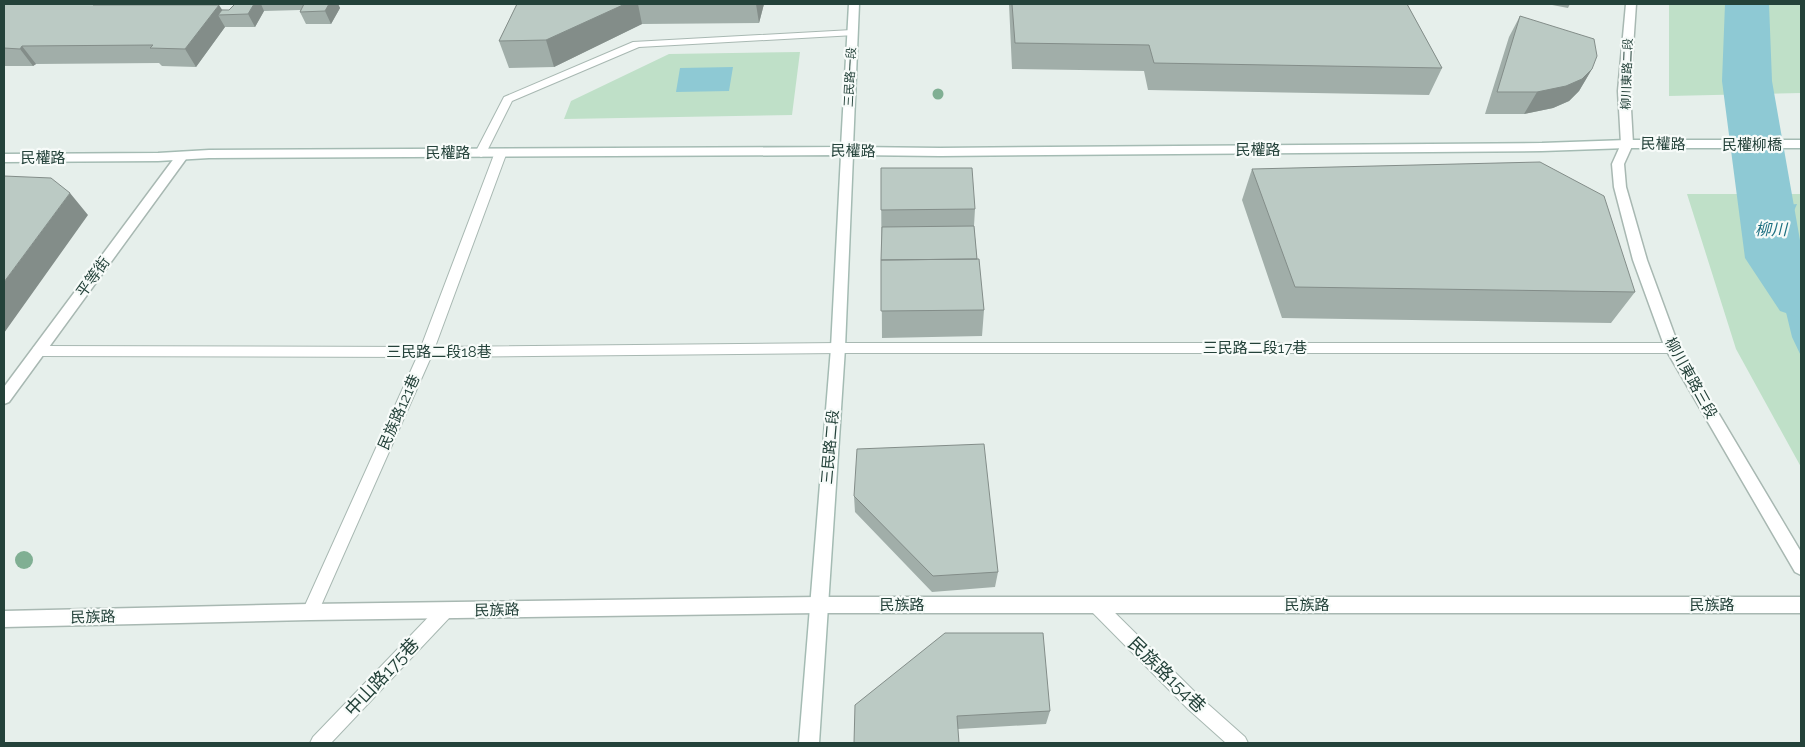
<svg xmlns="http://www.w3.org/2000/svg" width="1805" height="747" font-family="Raleway,'Noto Sans TC',sans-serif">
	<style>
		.green { fill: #bfe0c8 }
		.water { fill: #8ec9d4 }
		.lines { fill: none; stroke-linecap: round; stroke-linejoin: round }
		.river { fill: #8ec9d4; fill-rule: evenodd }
		.service-casing { stroke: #a8b8b2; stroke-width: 2 }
		.minor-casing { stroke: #a8b8b2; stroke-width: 3 }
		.secondary-casing { stroke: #a4bbb3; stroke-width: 3 }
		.service { fill: #fff; fill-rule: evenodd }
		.minor { fill: #fff; fill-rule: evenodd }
		.secondary { fill: #fff; fill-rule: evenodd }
		.tree { fill: #80af93 }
		.wall { fill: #a1aea9 }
		.shaded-wall { fill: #838d89 }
		.building { fill: #bbcac4; stroke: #838d89 }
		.labels { text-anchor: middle; stroke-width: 4.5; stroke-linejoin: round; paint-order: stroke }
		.far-street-label { font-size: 12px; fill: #24423a; stroke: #f7fbf9 }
		.street-label { font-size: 15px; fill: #24423a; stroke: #f7fbf9 }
		.water-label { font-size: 16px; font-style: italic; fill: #1c6f80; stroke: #f7fbf9 }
		.near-street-label { font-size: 18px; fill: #24423a; stroke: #f7fbf9 }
	</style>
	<rect width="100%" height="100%" fill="#e6efeb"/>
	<path class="green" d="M1669,4H1801V93L1669,96Z
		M800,52L792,115L564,119L571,101L669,54Z
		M1687,194H1801V467L1736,349Z"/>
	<path class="water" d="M733,67L729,91L676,92L680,68Z
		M1797,204L1790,220L1801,254V356L1792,337L1785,308L1765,272L1744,209Z"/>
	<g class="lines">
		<path class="river" d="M1725,4H1769L1772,81L1801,246V318L1780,311L1745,258L1722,81Z"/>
		<defs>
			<path id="service" d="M852,30L857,33L855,35L639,47L512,101L485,155L481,157L475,153L504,97L633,42Z
				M501,149L507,152L435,347L838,343H1672L1677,344L1679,348L1677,352L1672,353H838L431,357L316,617L310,620L304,617L302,612L417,357L39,356L34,355L32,351L34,347L39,346L421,347L495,152Z
				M1095,597L1101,599L1200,697L1245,737L1248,743H1226L1188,709L1089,609L1087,604L1089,599Z
				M445,603L451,606L453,611L451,616L331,743H310L313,737L439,606Z"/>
			<path id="minor" d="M1626,4H1636L1630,91L1633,144L1624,164L1626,187L1647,260L1679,347L1801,552V575L1795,572L1665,348L1633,260L1614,187L1612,164L1621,144L1618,91Z
				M182,152L186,153L188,156L186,159L9,402L4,404V387L178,153Z
				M818,597H1801V613H818L310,620L4,627V611L310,604Z"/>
			<path id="secondary" d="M849,4H859L853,147L940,148L1542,143L1627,140H1801V148H1627L1542,151L940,156L853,155L845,348L819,743H799L831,348L841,155L209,158L158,161L4,162V154L158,153L209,150L841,147Z"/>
		</defs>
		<use href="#service" class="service-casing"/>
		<use href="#minor" class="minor-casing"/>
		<use href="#secondary" class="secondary-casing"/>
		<use href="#service" class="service"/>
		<use href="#minor" class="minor"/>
		<use href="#secondary" class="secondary"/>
	</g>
	<g class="tree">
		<circle cx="938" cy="94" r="5.5"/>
		<circle cx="24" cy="560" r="9"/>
	</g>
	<path class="wall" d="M4,4H97V5L229,10L235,4H338L340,8L331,24H306L300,12V10L264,11L255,27H225L196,67L162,66L159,63L36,64L33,66H4Z
		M517,4H764L759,23L642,24L554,67L509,68L499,41Z
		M1009,4H1407L1442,68L1429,95L1148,90L1144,71L1012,69Z
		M1547,4H1570L1568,8Z
		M1520,16L1592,69L1579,91L1569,101L1553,108L1524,114H1485L1509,37Z
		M881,168L975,209L974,226L977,259L984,310L982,336L882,338Z
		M1252,169L1635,292L1611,323L1282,318L1242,200Z
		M854,496L998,572L995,587L932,592L855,512Z
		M855,705L1050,711L1046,724L958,729Z"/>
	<path class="shaded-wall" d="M254,4H261L264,11L255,27L248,14Z
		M329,4H338L340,8L331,24L325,11Z
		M625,4H638L642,24L554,67L546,40Z
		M756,4H764L759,23Z
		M219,5L225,14L218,15L225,27L196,67L185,49Z
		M22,46L36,64L33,66L20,49Z
		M1592,69L1579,91L1569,101L1553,108L1524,114L1537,92Z
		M70,193L88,215L4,333V282Z"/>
	<path class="building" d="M4,4H94L93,5H219L185,49L150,48L153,45L22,46L20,49L4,48Z
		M235,4H254L248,14L218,15L222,10H229Z
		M304,4H329L325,11L300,12Z
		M517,4H625L546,40L499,41Z
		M1012,4H1407L1442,68L1154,63L1149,45L1015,43Z
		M1520,16L1594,39L1597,56L1592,69L1582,79L1566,86L1537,92H1497Z
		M1540,162L1604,196L1635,292L1295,287L1252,169Z
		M881,168H972L975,209L881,210Z
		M4,176L51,178L70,193L4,282Z
		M974,226L977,259L881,260L882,227Z
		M979,259L984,310L881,311V260Z
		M984,444L998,572L933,576L854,496L857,449Z
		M945,633H1043L1050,711L957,716L959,743H854L855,705Z"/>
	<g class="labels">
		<g class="far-street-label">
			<text transform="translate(1627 74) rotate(-88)" y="4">柳川東路二段</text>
			<text transform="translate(850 77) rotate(-87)" y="4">三民路一段</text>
		</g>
		<g class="street-label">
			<text transform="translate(1663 144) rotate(1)" y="5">民權路</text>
			<text x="1752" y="150">民權柳橋</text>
			<text x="1258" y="155">民權路</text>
			<text transform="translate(853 151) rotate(1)" y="5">民權路</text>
			<text x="448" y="158">民權路</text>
			<text x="43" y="163">民權路</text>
			<text transform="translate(93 277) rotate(-54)" y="5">平等街</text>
			<text x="1255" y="353">三民路二段17巷</text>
			<text x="439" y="357">三民路二段18巷</text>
			<text transform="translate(1691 378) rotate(61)" y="5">柳川東路三段</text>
			<text transform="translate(399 412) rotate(-66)" y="5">民族路121巷</text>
			<text transform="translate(830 447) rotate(-85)" y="5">三民路二段</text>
			<text x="902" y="610">民族路</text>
			<text x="1307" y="610">民族路</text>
			<text x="1712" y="610">民族路</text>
			<text transform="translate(497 610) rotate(-1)" y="5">民族路</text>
			<text transform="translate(93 617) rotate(-1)" y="5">民族路</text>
		</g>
		<g class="water-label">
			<text x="1771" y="235">柳川</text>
		</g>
		<g class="near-street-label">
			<text transform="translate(1167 675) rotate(44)" y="6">民族路154巷</text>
			<text transform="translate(382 677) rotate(-47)" y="6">中山路175巷</text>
		</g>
	</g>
	<rect width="1805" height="747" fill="none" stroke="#24423a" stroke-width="10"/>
</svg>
